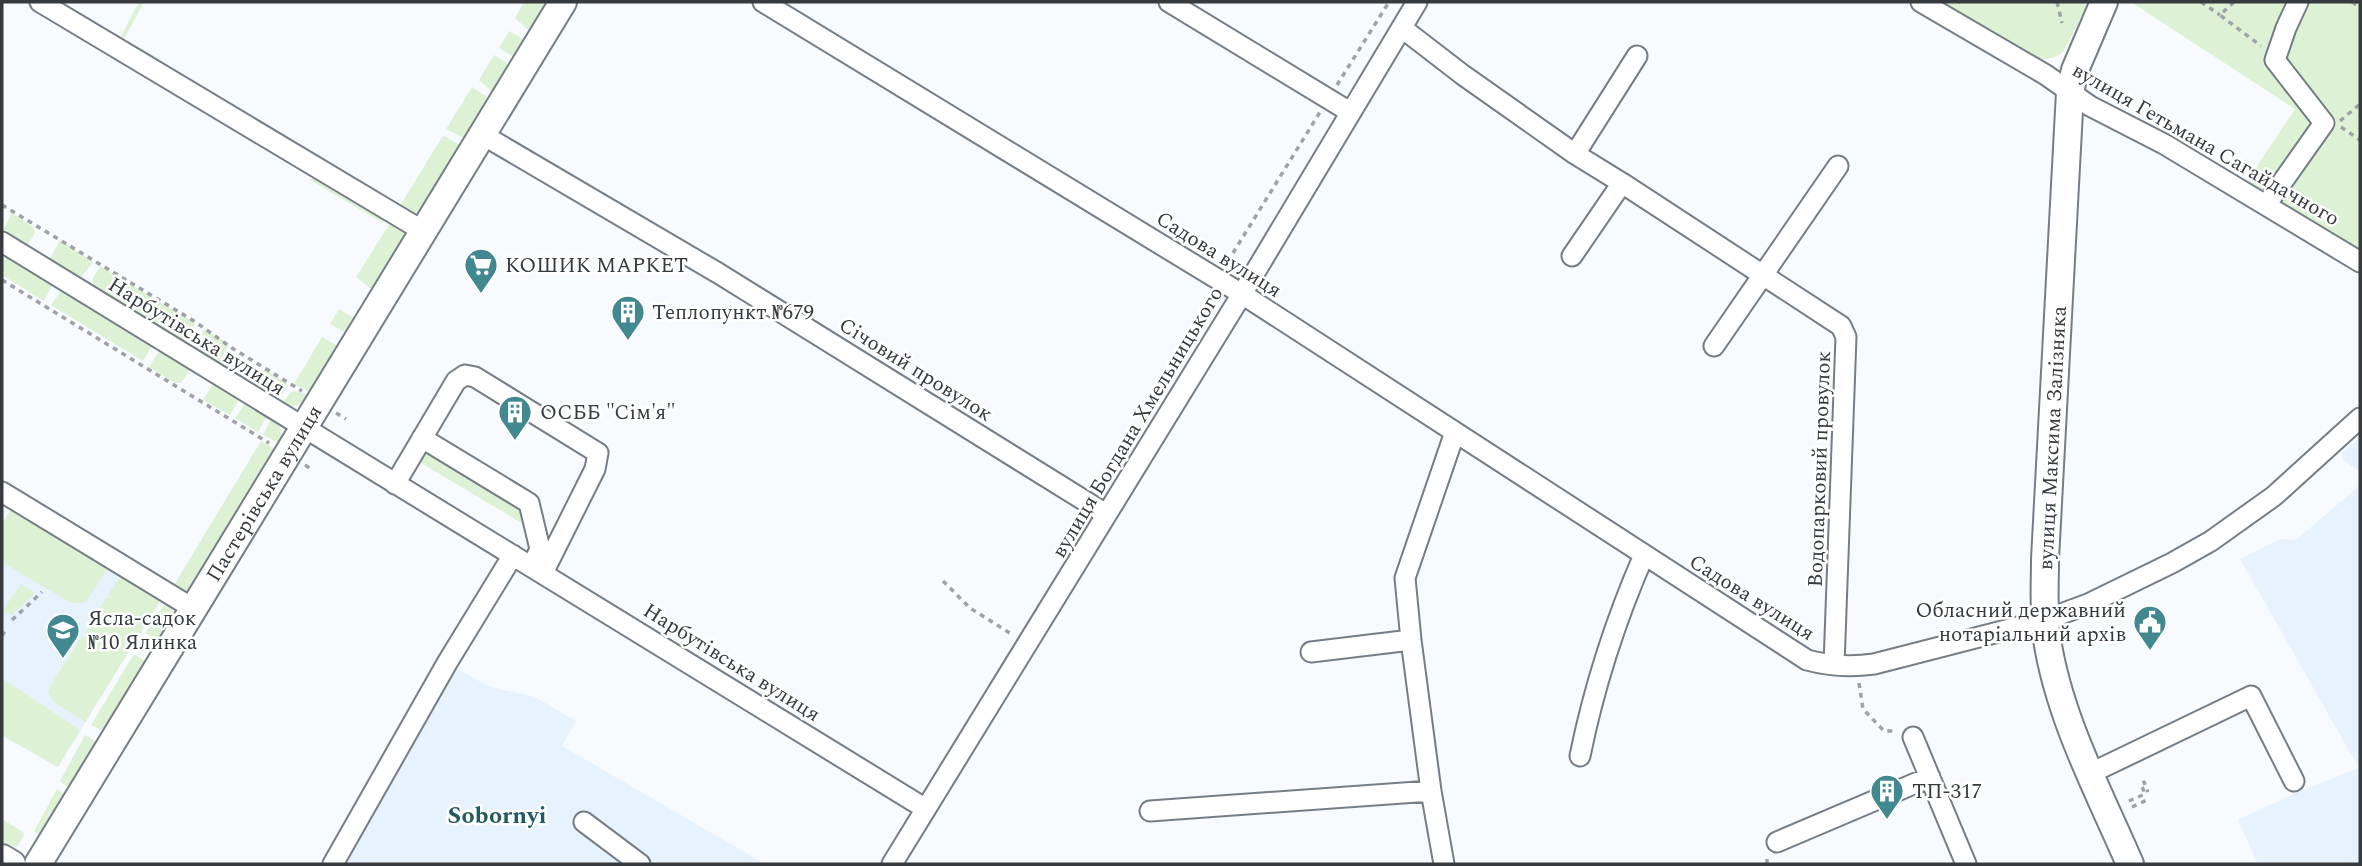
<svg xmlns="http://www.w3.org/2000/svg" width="2362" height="866" font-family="Spectral,serif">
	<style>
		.built { fill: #e6f2fe }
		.green { fill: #ddf2d4 }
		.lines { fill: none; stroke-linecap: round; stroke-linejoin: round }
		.minor-casing { stroke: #757d86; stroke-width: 23 }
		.major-casing { stroke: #757d86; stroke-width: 30 }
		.path { stroke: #9fa3a7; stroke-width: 3.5; stroke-dasharray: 5 5; stroke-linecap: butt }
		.minor { stroke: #fff; stroke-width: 19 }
		.major { stroke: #fff; stroke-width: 26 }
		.labels { text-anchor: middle; stroke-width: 5; stroke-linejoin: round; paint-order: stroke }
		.street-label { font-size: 21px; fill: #373b3f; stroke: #fff }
		.poi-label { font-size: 21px; fill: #373b3f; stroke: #fff; text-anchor: start }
		.quarter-label { font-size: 24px; font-weight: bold; fill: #215b61; stroke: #fff }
	</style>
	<rect width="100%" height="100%" fill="#f7fafe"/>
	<path class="built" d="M2360,437V472L2343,460L2342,452Z
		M2360,485V864H2258L2238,820L2291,795L2359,768L2240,559L2280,539L2296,540Z
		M12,508L162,598L58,767L2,736V524Z
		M447,663L490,687L535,697L576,721L562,746L765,864H333Z"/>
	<path class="green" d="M139,2H144L124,39L158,58L153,64L121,44V36Z
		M524,2H549L531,32L515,18Z
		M1941,2H2089L2063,52C2054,59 2046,60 2035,58Z
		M2131,2H2360V249L2247,181L2295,109Z
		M509,31L526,41L515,58L499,48Z
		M494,55L511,66L494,93L479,80Z
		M472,87L490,99L466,139L446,129Z
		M444,136L462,146L423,210L414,215L398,209L442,137Z
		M317,176L384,218L383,223L310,180Z
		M12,213L33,227L35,233L26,247L2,233Z
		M392,220L408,233L375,288H370L356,277Z
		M60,240L93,262L83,275L78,279L49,261Z
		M2,250L54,282L44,301L2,275Z
		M100,266L195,323L184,343L93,288V278Z
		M63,288L154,343L143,361L51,305Z
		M339,309L356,319L347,334L330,324Z
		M204,329L229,344L218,364L193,349Z
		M322,337L339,347L312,393L294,384Z
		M161,348L192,367L181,383H175L149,367Z
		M265,369L289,385L278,401L254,386Z
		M217,383L240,398L230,415L203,400L212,386Z
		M298,391L309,396C302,406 293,409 282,403L291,392Z
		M246,402L267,416L258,432L235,418Z
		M271,419C281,425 284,432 280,444L263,435Z
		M261,441L277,450L192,589L182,594L171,590Z
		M427,451L520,503L530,528L416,460Z
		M12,508L109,567L87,600L83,603H71L2,562V524Z
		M121,574L162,598L85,722L55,703L48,693L49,688L82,636L84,637L86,634L84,632L90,627L88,626L106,598L110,597L108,595Z
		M21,584L35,593L12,615L2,611Z
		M167,600C181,615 170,626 162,641L145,633Z
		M134,654L148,663L105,732L91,725Z
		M2,678L80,730L58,767L2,735Z
		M85,735L98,743L70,789L60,781Z
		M57,789L67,795L40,836L34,831Z
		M2,819L23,832L24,835L17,847L2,843Z"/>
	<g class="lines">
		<defs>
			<path id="minor" d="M40,2L423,231
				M763,2L1242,294L1807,660C1829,666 1852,667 1874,664L2045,620L2088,604L2172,563L2211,541L2274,496L2360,418
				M1169,2L1350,112
				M1921,2L2046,75L2090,106L2164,144L2360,262
				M1402,28L1463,75L1575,154L1622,183L1841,326L1846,337L1834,665
				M483,135L718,273L1106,514
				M1575,154L1637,56
				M2266,205L2324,123L2275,60L2286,28L2298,2
				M2,242L926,809
				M1572,256L1622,183
				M1714,346L1838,166
				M422,438L529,503L540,549L532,566
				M395,484L456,381L465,375L475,377L598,453L595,469L543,573
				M2,492L194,609
				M1311,652L1411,640
				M1913,737L1966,864
				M1580,756C1594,687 1616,619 1644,555
				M2091,773L2251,696L2294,781
				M1150,811L1431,791
				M584,822L640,864
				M1777,842L1930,777
				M333,864L447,663L513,555
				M892,864L1242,294L1417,2
				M1444,864L1431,791L1411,640L1405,578L1455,432"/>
			<g id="major">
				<path d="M2104,2L2075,70L2070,92L2045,559C2045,586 2043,613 2047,639C2059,718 2099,792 2130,864"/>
				<path d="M2,858L12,864"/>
				<path id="s1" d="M38,864L563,2"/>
			</g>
		</defs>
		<use href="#minor" class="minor-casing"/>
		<use href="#major" class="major-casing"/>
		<path class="path" d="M2057,2L2062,23
			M2201,2L2220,15
			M2234,2L2220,15L2261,46
			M2352,2L2360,7
			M1337,85L1389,2
			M2340,121L2360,104
			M2341,127L2360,140
			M2,205L194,321L232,348L302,391
			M1233,253L1320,112
			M2,280L269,443
			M336,413L346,419
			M305,465L313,470
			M943,581L970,608L1013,635
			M12,620L42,592
			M2,636L6,629
			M1859,683L1863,709L1884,731H1896
			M2129,801L2145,794L2141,784L2144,782L2148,792
			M2132,807L2149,799
			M1767,864V856"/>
		<use href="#minor" class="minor"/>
		<use href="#major" class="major"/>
	</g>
	<defs>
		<symbol id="supermarket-pin" viewBox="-11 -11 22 30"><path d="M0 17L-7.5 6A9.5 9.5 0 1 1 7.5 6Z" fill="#418890" stroke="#fff"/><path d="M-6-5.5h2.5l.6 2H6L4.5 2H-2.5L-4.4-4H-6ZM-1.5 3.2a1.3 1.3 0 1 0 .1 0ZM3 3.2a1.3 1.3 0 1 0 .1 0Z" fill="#fff"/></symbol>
		<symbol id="building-pin" viewBox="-11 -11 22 30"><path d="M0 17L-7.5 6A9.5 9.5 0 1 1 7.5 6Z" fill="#418890" stroke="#fff"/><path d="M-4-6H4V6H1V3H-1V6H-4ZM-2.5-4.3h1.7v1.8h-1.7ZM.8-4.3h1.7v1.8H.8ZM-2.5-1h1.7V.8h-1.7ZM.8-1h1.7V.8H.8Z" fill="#fff"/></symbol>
		<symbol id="civic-pin" viewBox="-11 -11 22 30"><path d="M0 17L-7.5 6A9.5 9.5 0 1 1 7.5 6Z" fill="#418890" stroke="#fff"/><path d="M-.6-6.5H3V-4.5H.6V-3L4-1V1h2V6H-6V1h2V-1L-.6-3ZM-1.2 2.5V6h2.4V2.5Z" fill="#fff"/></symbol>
		<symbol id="school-pin" viewBox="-11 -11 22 30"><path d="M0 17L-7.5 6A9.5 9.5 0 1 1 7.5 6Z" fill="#418890" stroke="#fff"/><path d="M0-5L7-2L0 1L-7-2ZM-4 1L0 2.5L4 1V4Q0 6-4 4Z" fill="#fff"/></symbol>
	</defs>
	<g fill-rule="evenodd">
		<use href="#supermarket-pin" x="462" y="246" width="38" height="52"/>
		<use href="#building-pin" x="609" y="293" width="38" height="52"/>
		<use href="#building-pin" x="496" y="393" width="38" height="52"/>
		<use href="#civic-pin" x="2131" y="603" width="38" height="52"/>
		<use href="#school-pin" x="44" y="611" width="38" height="52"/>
		<use href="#building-pin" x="1868" y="772" width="38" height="52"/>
	</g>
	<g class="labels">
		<g class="street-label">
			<text transform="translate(2206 144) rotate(30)" y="7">вулиця Гетьмана Сагайдачного</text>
			<text transform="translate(1219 254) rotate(32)" y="7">Садова вулиця</text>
			<text transform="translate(197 336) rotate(32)" y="7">Нарбутівська вулиця</text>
			<text transform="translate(916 369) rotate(32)" y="7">Січовий провулок</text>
			<text transform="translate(1137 422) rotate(-59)" y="7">вулиця Богдана Хмельницького</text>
			<text transform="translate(2052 438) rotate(-87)" y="7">вулиця Максима Залізняка</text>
			<text transform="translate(1819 469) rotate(-88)" y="7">Водопарковий провулок</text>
			<text dy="7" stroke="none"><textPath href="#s1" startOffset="434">Пастерівська вулиця</textPath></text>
			<text transform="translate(1752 597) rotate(32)" y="7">Садова вулиця</text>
			<text transform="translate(732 662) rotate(32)" y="7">Нарбутівська вулиця</text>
		</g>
		<g class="poi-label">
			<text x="505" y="272">КОШИК МАРКЕТ</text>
			<text x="652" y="319">Теплопункт №679</text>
			<text x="540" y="419">ОСББ "Сім'я"</text>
			<text x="2126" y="617" text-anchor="end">Обласний державний<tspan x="2126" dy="24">нотаріальний архів</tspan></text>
			<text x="88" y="625">Ясла-садок<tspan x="88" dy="24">№10 Ялинка</tspan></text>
			<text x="1912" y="798">ТП-317</text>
		</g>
		<g class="quarter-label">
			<text x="497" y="823">Sobornyi</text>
		</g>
	</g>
	<rect width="2362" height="866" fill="none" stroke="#373b3f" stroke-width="7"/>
</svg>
